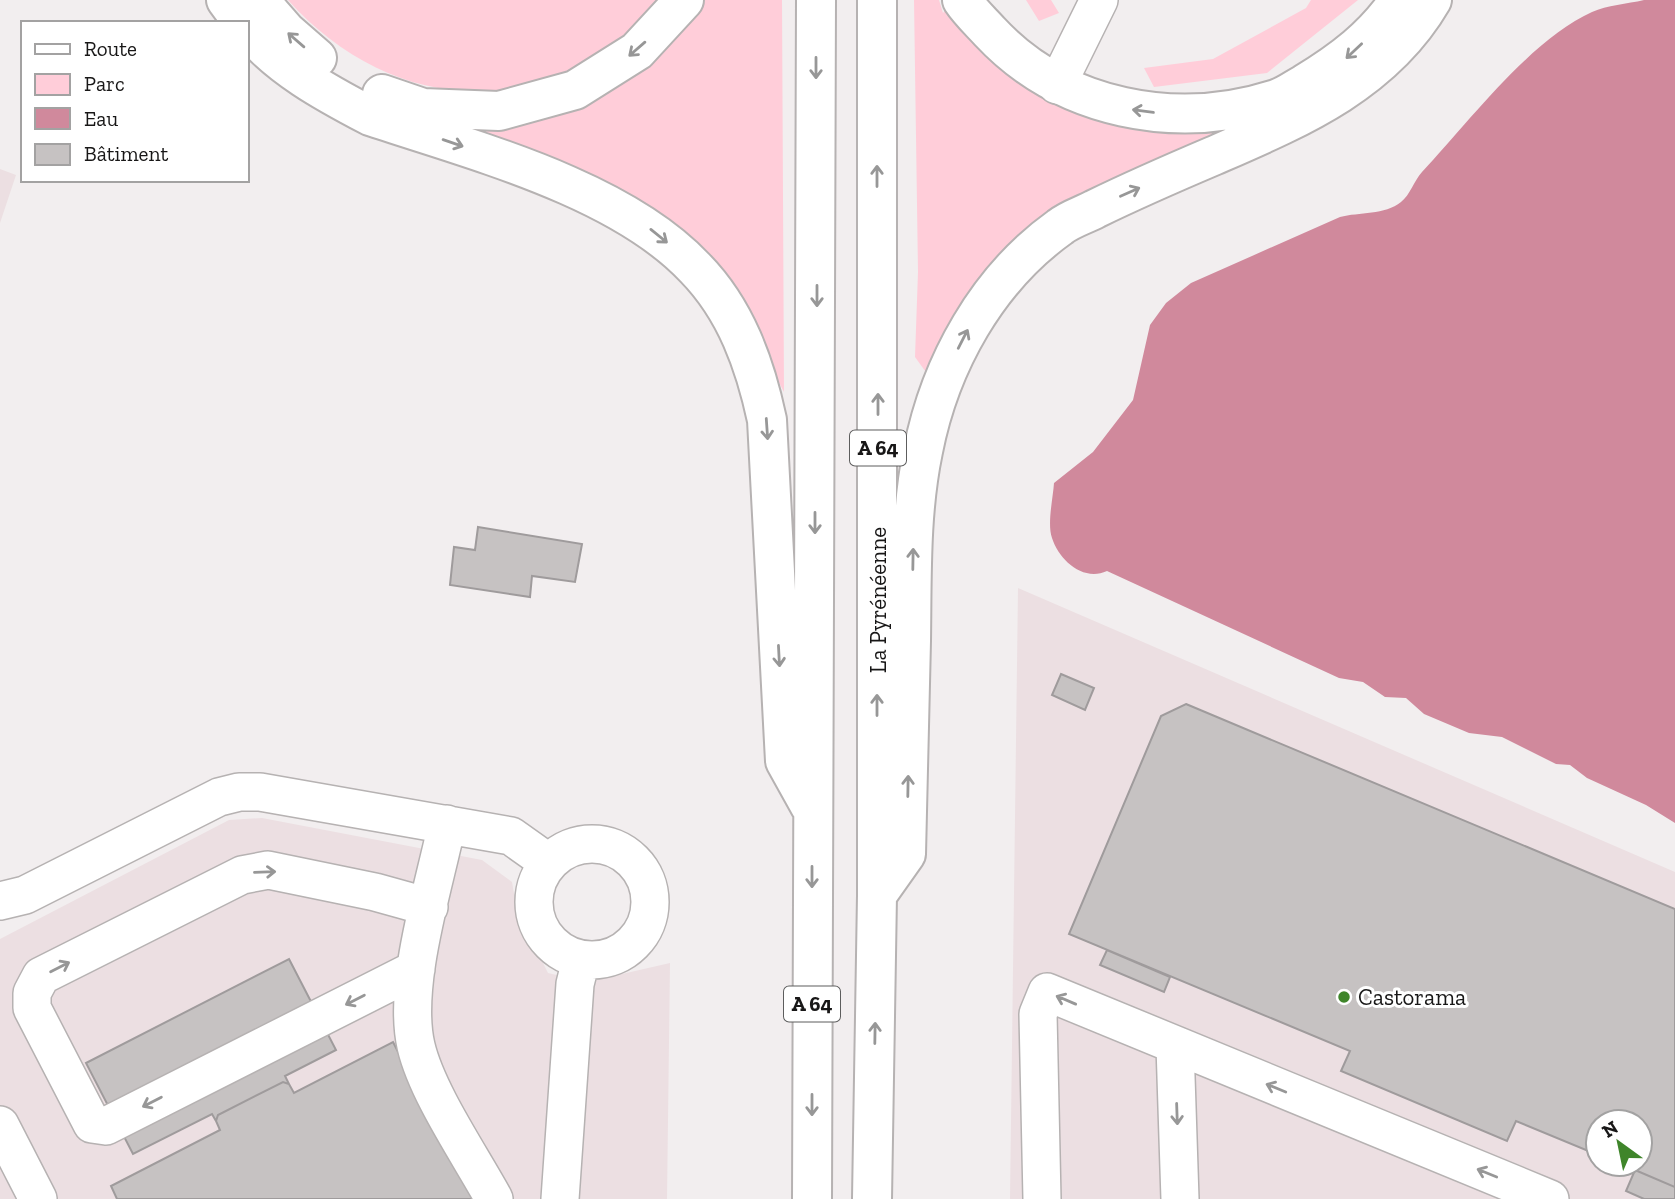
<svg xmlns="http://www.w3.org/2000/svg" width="1675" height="1199" font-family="'Zilla Slab',serif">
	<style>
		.built { fill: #ecdfe2; fill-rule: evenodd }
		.green { fill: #ffcdd9 }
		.water { fill: #d0899c }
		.building { fill: #c6c2c2; stroke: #9f9b9c; stroke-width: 2 }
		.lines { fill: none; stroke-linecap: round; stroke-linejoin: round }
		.minor-casing { stroke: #b6b2b2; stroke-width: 40 }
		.highway-casing { stroke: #b6b2b2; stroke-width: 42 }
		.minor { stroke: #fff; stroke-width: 37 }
		.highway { stroke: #fff; stroke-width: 38 }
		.oneway { stroke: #979797 }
		.poi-dot { fill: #3f852a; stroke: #fff; stroke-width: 2.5 }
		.labels { text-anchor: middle; stroke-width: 6; stroke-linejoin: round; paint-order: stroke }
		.shield { fill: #fff; stroke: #5d5d5d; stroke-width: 2 }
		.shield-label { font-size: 21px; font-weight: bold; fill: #181717 }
		.street-label { font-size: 23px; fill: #181717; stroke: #fff }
		.poi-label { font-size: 23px; fill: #181717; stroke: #fff; text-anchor: start }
	</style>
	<rect width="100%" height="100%" fill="#f2eeef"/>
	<path class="built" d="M0,169L16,175L0,223Z
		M1018,588L1675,872V1199H1010ZM1598,1122H1640V1164H1598Z
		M262,818L482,860L512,882L517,911L548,973L587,982L670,963L667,1199H0V939L229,820Z"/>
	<path class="green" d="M288,0H663C646,18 628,36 608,50C498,123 373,95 288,0Z
		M705,0H782L784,392L728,286L458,127L588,104L620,86L701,9Z
		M914,0H939L943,13L952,3L1041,86L1275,109L1099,186L928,375L915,357L918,272Z
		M1026,0H1051L1059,13L1039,21Z
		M1311,0H1358L1267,73L1154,87L1144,68L1213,59L1306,8Z"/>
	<path class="water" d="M1644,0H1675V823L1646,805L1587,778L1570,765L1556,764L1502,737L1469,733L1424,714L1406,698L1385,697L1363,682L1339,678L1107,571C1083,582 1059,560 1052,538C1047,524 1053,498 1054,483L1093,452L1133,400L1150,325L1166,303L1191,283L1340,217C1359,212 1385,215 1401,202C1410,195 1414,181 1422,172C1468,123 1531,39 1592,12C1607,5 1627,4 1644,0Z"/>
	<path class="building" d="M478,527L582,544L575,582L532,576L530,597L450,585L454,547L475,550Z
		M1061,674L1094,688L1085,710L1052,695Z
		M1186,704L1675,909V1187L1621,1164H1640V1122H1598V1155L1516,1121L1507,1141L1341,1071L1350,1051L1069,934L1161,716Z
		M1107,950L1170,977L1164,992L1100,965Z
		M289,959L336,1050L285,1076L289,1084L283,1082L218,1115L216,1121L212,1114L133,1154L86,1063Z
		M393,1042L474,1199H117L111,1186L220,1130L216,1121L218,1115L283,1082L289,1084L294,1093Z
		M1635,1170L1675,1187V1199H1644L1626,1191Z"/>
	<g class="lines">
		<defs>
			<path id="minor" d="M1057,85L1099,0
				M447,824C434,887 402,985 416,1046C427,1093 470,1155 494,1199
				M534 902a58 58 0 1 1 116 0a58 58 0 1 1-116 0Z
				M0,901L25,895L219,797L239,792H260L511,836L549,863
				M416,969L106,1126L92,1124L32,1008V993L41,976L242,875L268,870L375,892L429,907
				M1175,1046L1180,1199
				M0,1125L38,1199
				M560,1199L575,984L581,960
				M1042,1199L1038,1014L1047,992L1550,1199"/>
			<path id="highway" d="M226,0L243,23
				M259,0L286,31L317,58
				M962,0C970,12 981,22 990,32C1063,110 1176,131 1276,99C1286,96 1295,89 1304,84C1342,61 1374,37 1399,0
				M247,28C278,67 326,93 370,116C472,150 620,188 695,268C736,310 755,364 767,420L785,761L810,806
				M382,94L423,108L499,111L575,90L637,51L684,0
				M877,895L906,854C908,783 909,712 911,641C912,578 910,513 923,451C940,364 987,279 1060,227C1070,219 1084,215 1095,209C1134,190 1173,173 1213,156C1298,119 1383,84 1432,0
				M812,1199L816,0
				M872,1199L877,895V0"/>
		</defs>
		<use href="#minor" class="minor-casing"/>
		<use href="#highway" class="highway-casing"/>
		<use href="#minor" class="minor"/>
		<use href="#highway" class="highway"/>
	</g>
	<defs><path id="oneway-shaft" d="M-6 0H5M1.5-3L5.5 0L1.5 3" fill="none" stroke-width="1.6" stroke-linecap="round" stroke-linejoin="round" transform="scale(1.75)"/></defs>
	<g class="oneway">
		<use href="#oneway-shaft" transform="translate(296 40) rotate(-139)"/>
		<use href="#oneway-shaft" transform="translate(637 49) rotate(139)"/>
		<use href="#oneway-shaft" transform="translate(1354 51) rotate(137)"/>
		<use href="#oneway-shaft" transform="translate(816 68) rotate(90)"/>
		<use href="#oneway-shaft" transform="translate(1143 111) rotate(-172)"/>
		<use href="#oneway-shaft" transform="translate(453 143) rotate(19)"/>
		<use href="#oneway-shaft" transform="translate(877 176) rotate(-90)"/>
		<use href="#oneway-shaft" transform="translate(1130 192) rotate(-24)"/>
		<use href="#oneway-shaft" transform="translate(659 236) rotate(39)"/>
		<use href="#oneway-shaft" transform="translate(817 296) rotate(90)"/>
		<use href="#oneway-shaft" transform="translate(963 339) rotate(-63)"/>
		<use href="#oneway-shaft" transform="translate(878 404) rotate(-90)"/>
		<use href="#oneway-shaft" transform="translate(767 429) rotate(86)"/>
		<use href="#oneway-shaft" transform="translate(815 523) rotate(90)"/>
		<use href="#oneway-shaft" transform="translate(913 559) rotate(-89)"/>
		<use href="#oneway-shaft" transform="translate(779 656) rotate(87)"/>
		<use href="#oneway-shaft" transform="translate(877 705) rotate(-90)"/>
		<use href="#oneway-shaft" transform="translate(908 786) rotate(-89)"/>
		<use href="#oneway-shaft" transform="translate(265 872) rotate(-2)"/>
		<use href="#oneway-shaft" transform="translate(812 877) rotate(90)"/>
		<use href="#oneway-shaft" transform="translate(60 967) rotate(-27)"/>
		<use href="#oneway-shaft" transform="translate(355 1000) rotate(153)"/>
		<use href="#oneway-shaft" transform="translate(1066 1000) rotate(-157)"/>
		<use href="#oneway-shaft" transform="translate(875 1033) rotate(-89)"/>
		<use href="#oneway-shaft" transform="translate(1276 1088) rotate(-158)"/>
		<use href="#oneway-shaft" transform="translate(152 1102) rotate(153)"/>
		<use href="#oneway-shaft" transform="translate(812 1105) rotate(90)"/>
		<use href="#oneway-shaft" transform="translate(1177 1114) rotate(88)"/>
		<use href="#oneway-shaft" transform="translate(1487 1173) rotate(-158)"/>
	</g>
	<circle class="poi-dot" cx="1344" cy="997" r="7"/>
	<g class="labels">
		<g class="shield">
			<rect x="850" y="430.5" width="56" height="35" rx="5"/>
			<rect x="784" y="986.5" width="56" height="35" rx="5"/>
		</g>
		<g class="shield-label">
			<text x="878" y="455">A 64</text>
			<text x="812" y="1011">A 64</text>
		</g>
		<g class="street-label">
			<text transform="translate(878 600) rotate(-90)" y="8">La Pyrénéenne</text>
		</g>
		<g class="poi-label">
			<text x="1358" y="1005">Castorama</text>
		</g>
	</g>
	<rect x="21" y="21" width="228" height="161" fill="#ffffff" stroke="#a3a2a2" stroke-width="2"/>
	<rect x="35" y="44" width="35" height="10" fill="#ffffff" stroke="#a3a2a2" stroke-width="2"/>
	<text x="84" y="56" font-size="21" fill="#181717">Route</text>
	<rect x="35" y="74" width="35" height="21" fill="#ffcdd9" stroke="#a3a2a2" stroke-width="2"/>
	<text x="84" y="91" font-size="21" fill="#181717">Parc</text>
	<rect x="35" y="108" width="35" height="21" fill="#d0899c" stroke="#a3a2a2" stroke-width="2"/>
	<text x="84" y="126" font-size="21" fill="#181717">Eau</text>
	<rect x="35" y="144" width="35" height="21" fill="#c6c2c2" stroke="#a3a2a2" stroke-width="2"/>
	<text x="84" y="161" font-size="21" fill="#181717">Bâtiment</text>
	<g transform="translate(1619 1143) rotate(327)"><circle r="33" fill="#ffffff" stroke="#a3a2a2" stroke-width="2"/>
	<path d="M0-5L12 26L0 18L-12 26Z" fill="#3f852a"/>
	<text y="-10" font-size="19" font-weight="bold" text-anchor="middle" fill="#181717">N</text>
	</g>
</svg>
